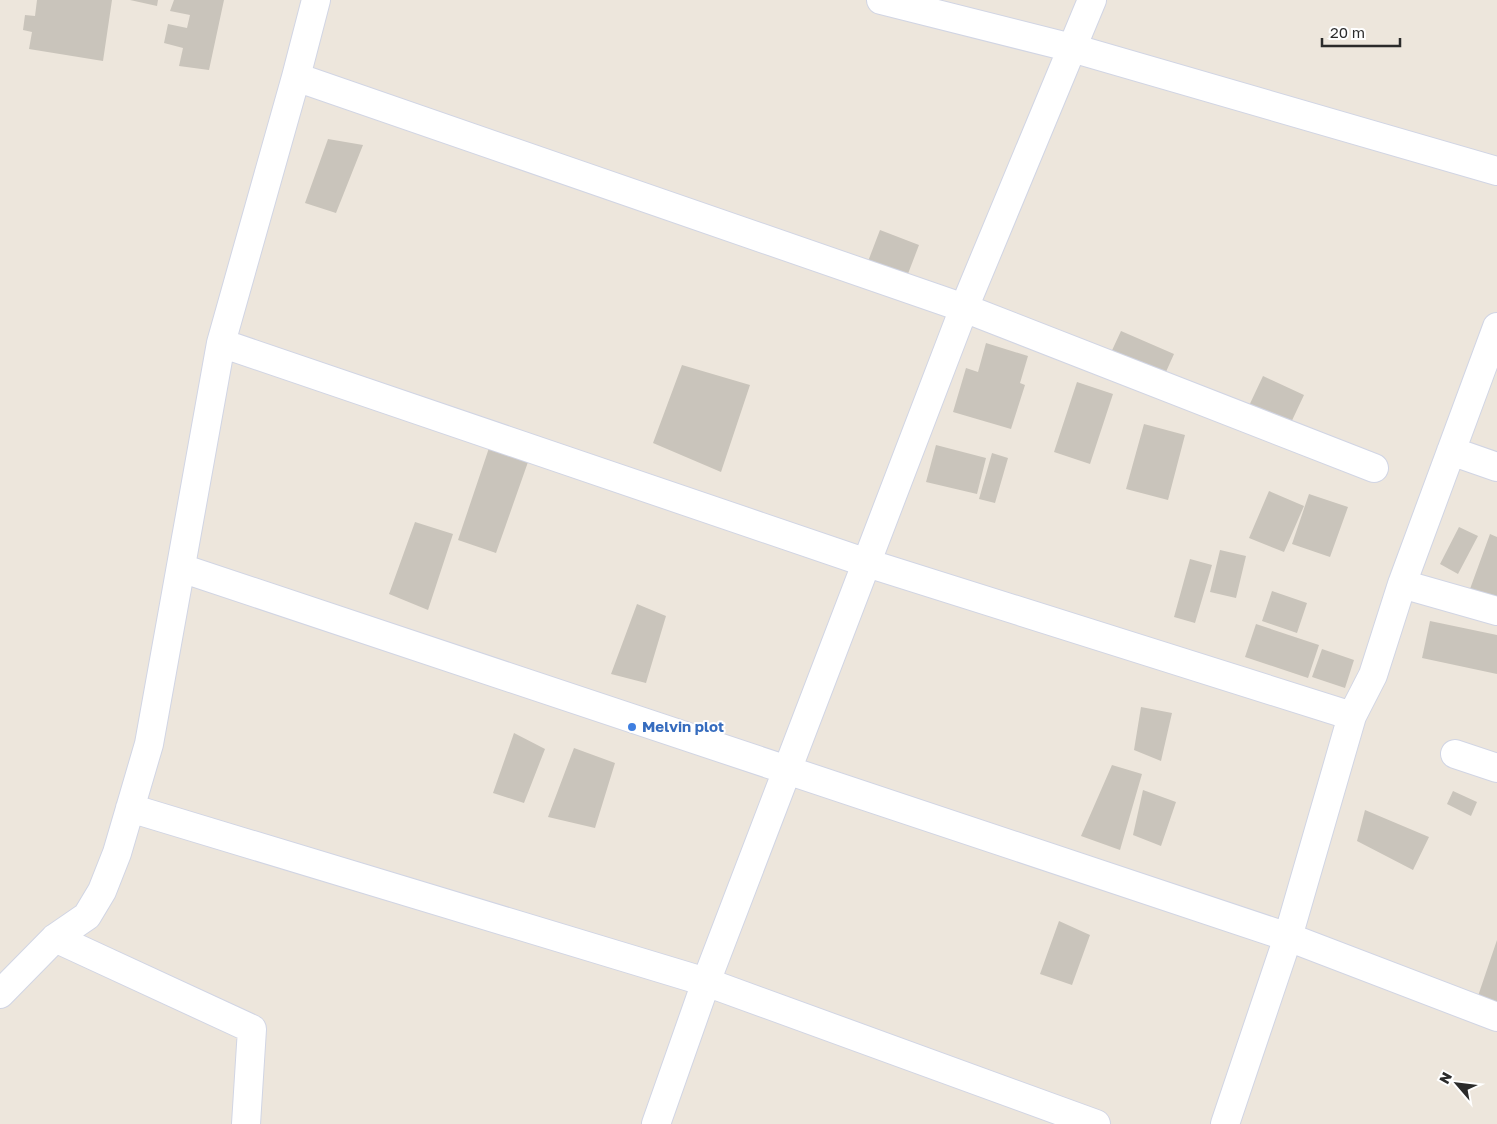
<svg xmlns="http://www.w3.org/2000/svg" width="1497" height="1124" font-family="'Golos Text',sans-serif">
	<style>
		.building { fill: #c9c4bb }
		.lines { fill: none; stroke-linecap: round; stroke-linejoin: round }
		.minor-casing { stroke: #d1d5e4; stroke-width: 30 }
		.minor { stroke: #fff; stroke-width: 28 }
		.shop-dot { fill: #3f7fe0; stroke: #fff; stroke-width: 2 }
		.labels { text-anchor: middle; stroke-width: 4; stroke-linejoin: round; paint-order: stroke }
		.shop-label { font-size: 15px; font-weight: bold; fill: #366cbe; stroke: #fff; text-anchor: start }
	</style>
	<rect width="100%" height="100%" fill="#ede6dc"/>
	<path class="building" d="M37,0H112L103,61L29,49L32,32L23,30L25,15L35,16Z
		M130,0H158L157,6Z
		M174,0H224L209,70L179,66L183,48L164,43L168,24L187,28L190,15L170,11Z
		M328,139L363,145L336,213L305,203Z
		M880,230L919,245L906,279L867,264Z
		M1121,331L1174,354L1161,383L1108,359Z
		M986,343L1028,356L1020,383L1025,385L1011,429L953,412L966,368L978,372Z
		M682,365L750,385L721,472L653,443Z
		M1263,376L1304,395L1288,429L1247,410Z
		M1077,382L1113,394L1090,464L1054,452Z
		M1144,424L1185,435L1168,500L1126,489Z
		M936,445L986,458L977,494L926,482Z
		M489,448L528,462L496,553L458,540Z
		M992,453L1008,458L995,503L979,499Z
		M1269,491L1304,506L1284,552L1249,538Z
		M1309,494L1348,507L1330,557L1292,544Z
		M415,522L453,534L428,610L389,594Z
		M1459,527L1478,536L1458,574L1440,564Z
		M1490,534L1497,537V599L1470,589Z
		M1220,550L1246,556L1236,598L1210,592Z
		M1190,559L1212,565L1195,623L1174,617Z
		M1272,591L1307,603L1297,633L1262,621Z
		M637,604L666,616L646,683L611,674Z
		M1430,621L1497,635V674L1422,658Z
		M1256,624L1319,645L1308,678L1245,657Z
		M1322,649L1354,660L1345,688L1312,677Z
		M1141,707L1172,713L1161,761L1134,750Z
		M514,733L545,749L524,803L493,793Z
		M574,748L615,763L595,828L548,817Z
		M1112,765L1142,774L1120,850L1081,836Z
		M1143,790L1176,802L1161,846L1133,835Z
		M1453,791L1477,802L1471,816L1447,804Z
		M1365,810L1429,837L1413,870L1357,841Z
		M1059,921L1090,935L1072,985L1040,974Z
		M1497,940V1002L1478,996Z"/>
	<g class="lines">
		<defs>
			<path id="minor" d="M881,0L1072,48L1497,171
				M296,77L964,308L1374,468
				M221,343L867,563L1352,716
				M1451,451L1497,467
				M181,568L1288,937L1497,1017
				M1402,584L1497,611
				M1455,754L1497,768
				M130,808L706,982L1096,1124
				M55,938L252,1029L246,1124
				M0,994L55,938L87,916L102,891L117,853L149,744L221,343L296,77L316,0
				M656,1124L706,982L964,308L1092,0
				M1225,1124L1288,937L1352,716L1373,675L1402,584L1497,327"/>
		</defs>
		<use href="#minor" class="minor-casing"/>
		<use href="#minor" class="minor"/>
	</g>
	<circle class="shop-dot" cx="632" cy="727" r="5"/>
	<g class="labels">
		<g class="shop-label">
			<text x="642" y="732">Melvin plot</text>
		</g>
	</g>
	<g transform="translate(1457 1084) rotate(298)" stroke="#ffffff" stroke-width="4" paint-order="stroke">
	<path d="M0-4L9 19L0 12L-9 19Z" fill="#2b2b2b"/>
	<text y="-8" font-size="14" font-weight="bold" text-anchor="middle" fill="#2b2b2b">N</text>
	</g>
	<path d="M1322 38v8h78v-8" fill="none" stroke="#2b2b2b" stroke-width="2.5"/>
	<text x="1330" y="38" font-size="15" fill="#2b2b2b" stroke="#ffffff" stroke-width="4" paint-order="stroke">20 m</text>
</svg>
